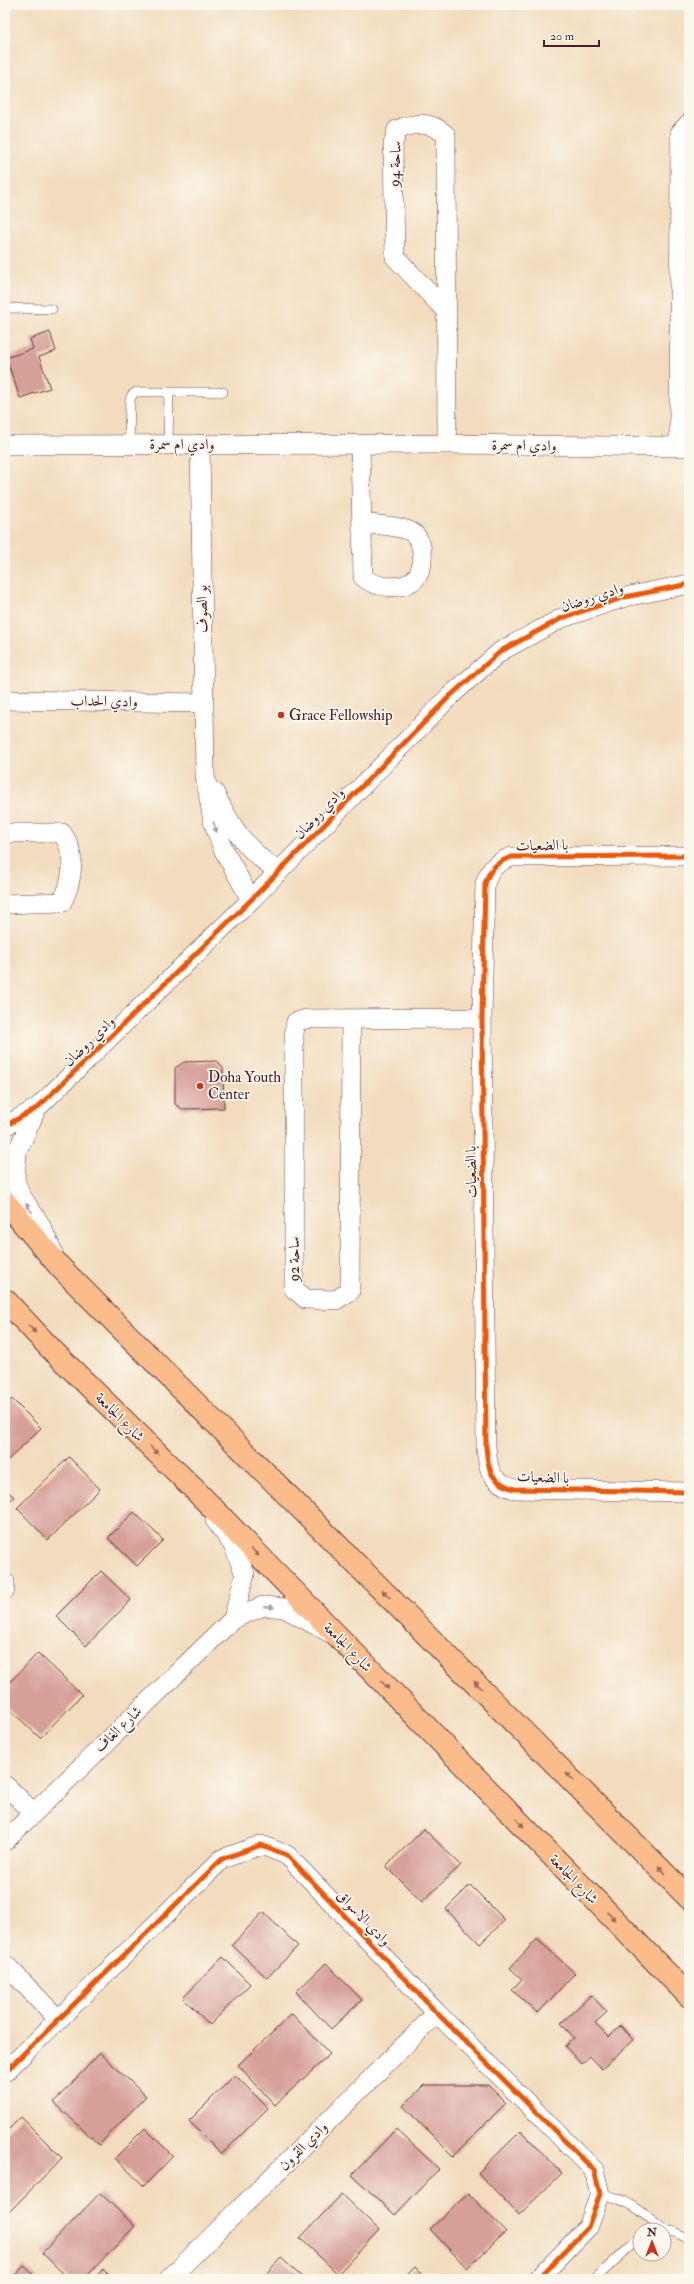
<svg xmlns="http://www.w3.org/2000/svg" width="694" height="2284" font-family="'IM FELL Double Pica',Amiri,serif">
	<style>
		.building { fill: #d69f98 }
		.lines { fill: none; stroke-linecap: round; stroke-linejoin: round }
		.lane-casing { stroke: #633b41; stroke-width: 10 }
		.street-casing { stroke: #633b41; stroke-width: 20 }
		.primary-casing { stroke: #633b41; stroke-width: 24 }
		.lane { stroke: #fff; stroke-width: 9 }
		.street { stroke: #fff; stroke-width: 19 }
		.primary { stroke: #fabc8b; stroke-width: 22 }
		.cycleway-casing { stroke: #fbf7ec; stroke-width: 8 }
		.cycleway { stroke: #e8590c; stroke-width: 5 }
		.oneway { fill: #ae9aa0 }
		.oneway2 { fill: #996656 }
		.poi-dot { fill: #c8321e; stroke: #fbf7ec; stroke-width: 1.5 }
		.labels { text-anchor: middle; stroke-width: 3.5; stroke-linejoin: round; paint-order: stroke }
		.street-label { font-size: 15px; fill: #4a1f2b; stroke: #fbf7ec }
		.poi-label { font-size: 15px; fill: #4a1f2b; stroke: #fbf7ec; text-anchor: start }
	</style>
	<rect width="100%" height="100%" fill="#fbf7ec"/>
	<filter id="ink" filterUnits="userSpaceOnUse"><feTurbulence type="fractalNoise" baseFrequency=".025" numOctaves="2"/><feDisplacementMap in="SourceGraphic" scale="8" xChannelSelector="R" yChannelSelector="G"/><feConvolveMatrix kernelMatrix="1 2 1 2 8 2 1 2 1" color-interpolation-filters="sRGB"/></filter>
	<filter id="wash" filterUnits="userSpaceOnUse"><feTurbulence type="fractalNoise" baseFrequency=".012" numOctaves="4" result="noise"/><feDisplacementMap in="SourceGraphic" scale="16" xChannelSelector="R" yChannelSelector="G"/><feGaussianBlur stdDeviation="0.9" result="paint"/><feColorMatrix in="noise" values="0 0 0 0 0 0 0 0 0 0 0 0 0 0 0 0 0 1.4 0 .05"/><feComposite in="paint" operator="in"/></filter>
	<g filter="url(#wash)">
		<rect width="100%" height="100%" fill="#f2dcbd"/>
		<g id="blocks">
			<path class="building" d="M50,332L56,351L39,357L50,388L20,398L6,358L33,349L30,339Z
				M217,1061L223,1068L224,1108L182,1109L175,1104V1068L184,1062Z
				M12,1399L41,1428L6,1462L5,1406Z
				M69,1457L100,1489L48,1540L17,1508Z
				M5,1488L14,1497L5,1506Z
				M134,1512L163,1540L137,1566L108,1538Z
				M101,1571L131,1600L86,1646L56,1616Z
				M38,1653L82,1695L40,1738L5,1705V1687Z
				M424,1829L461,1865L422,1902L386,1866Z
				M470,1885L505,1920L480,1944L446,1909Z
				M263,1912L298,1946L267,1978L232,1945Z
				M537,1939L575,1973L538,2013L512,1990L522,1979L510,1968Z
				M223,1957L250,1984L210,2025L183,1998Z
				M326,1963L362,2000L331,2029L296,1992Z
				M591,1995L607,2012L595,2023L609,2037L621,2026L633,2040L602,2069L590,2056L581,2064L565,2046L574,2038L561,2023Z
				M292,2014L330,2054L275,2105L238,2065Z
				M100,2053L146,2096L99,2145L54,2102Z
				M235,2075L268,2108L222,2154L189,2121Z
				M424,2085H488L506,2103L453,2156L403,2106Z
				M21,2117L62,2158L5,2216V2133Z
				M145,2128L173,2156L144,2186L115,2158Z
				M396,2129L439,2169L395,2215L352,2175Z
				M521,2131L562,2173L519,2215L478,2173Z
				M100,2193L135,2226L84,2279H69L42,2253Z
				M468,2193L506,2232L467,2268L430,2229Z
				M342,2194L379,2230L338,2274L300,2238Z
				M281,2258L304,2279H261Z
				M24,2266L38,2279H12Z
				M415,2267L427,2279H403Z
				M103,2269L113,2279H93Z"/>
		</g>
	</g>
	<g filter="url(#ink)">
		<use href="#blocks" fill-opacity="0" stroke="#633b41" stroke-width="1"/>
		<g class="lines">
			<defs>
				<path id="lane" d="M5,308L52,309
					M129,444L130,400L132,395L136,392H169
					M168,444L169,392H223
					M600,2194C627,2198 643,2212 664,2230
					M664,2230L675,2232L689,2239
					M595,2279L640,2237"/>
				<path id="street" d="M447,312L395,257L393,144L397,130C415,122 431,121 446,135L447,444
					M200,444L205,775L213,821L223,849L251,900
					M360,444L363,577C375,588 402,591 415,579C425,568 425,543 413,533C404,526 375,525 362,523
					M5,445L447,444L689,447
					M679,447L680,133L689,123
					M5,700L204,703
					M214,792C232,828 245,849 279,872
					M5,833H62C77,853 73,881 62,902L5,904
					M689,856L511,857C496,863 490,868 485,884L482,1018L486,1447C488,1471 491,1482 514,1489L689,1492
					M351,1020L350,1291L336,1300L306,1299L294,1289V1033L296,1022L306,1019L482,1018
					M37,1108L17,1152L15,1180L20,1194L40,1224L53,1252
					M5,1126L37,1108L251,900L450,696L501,651L562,618L625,597L689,584
					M215,1520L233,1545L245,1574L233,1619
					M5,1582V1590
					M5,1785L33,1812
					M5,1841L233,1619L263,1606L284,1608L330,1633
					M5,1964L59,2020
					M5,2072L222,1859L261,1845L287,1855L437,2013L594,2170L600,2194L588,2227L538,2279
					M169,2279L437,2013"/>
				<path id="primary" d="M5,1202L60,1267L689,1898
					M5,1300L50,1348L194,1489L689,1996"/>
			</defs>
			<use href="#lane" class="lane-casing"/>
			<use href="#street" class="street-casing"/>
			<use href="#primary" class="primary-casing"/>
			<use href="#lane" class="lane"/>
			<use href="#street" class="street"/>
			<use href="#primary" class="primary"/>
			<defs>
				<path id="cycleway" d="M689,856L511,857C496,863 490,868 485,884L482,1018L486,1447C488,1471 491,1482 514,1489L689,1492
					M5,1126L37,1108L251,900L450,696L501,651L562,618L625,597L689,584
					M5,2072L222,1859L261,1845L287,1855L437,2013L594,2170L600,2194L588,2227L538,2279"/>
			</defs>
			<use href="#cycleway" class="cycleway-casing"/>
			<use href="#cycleway" class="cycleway"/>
		</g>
		<defs><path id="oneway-solid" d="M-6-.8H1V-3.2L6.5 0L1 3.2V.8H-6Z"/></defs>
		<g class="oneway">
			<use href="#oneway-solid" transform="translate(215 827) rotate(71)"/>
			<use href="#oneway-solid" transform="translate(29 1208) rotate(-124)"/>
			<use href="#oneway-solid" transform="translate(269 1607) rotate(3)"/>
		</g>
		<g class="oneway2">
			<use href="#oneway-solid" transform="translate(32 1329) rotate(47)"/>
			<use href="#oneway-solid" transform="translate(154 1450) rotate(45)"/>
			<use href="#oneway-solid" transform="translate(255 1552) rotate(46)"/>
			<use href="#oneway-solid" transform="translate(386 1594) rotate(-135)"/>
			<use href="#oneway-solid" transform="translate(385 1685) rotate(46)"/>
			<use href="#oneway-solid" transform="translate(478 1685) rotate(-135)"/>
			<use href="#oneway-solid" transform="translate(570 1777) rotate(-135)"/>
			<use href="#oneway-solid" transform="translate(520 1823) rotate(46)"/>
			<use href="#oneway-solid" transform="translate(662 1870) rotate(-134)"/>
			<use href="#oneway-solid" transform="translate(611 1916) rotate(46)"/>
		</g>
	</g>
	<g class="poi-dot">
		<circle cx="281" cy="715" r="4"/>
		<circle cx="200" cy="1086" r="4"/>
	</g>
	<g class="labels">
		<g class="street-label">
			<text transform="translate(395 164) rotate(-88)" y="5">ساحة 94</text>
			<text x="182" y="449">وادي ام سمرة</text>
			<text transform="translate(524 445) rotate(1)" y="5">وادي ام سمرة</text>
			<text transform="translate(592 597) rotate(-18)" y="5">وادي روضان</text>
			<text transform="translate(202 609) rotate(-91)" y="5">بو الصوف</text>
			<text transform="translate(104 701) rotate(1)" y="5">وادي الحداب</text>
			<text transform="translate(319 813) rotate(-46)" y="5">وادي روضان</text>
			<text transform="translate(542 845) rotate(-1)" y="5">با الضعيات</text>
			<text transform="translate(89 1041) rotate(-44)" y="5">وادي روضان</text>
			<text transform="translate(471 1172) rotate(-91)" y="5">با الضعيات</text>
			<text transform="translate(294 1259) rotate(-90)" y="5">ساحة 92</text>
			<text transform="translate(120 1417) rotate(45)" y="5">شارع الجامعة</text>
			<text transform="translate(543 1477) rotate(2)" y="5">با الضعيات</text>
			<text transform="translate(348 1647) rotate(46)" y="5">شارع الجامعة</text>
			<text transform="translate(118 1729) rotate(-44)" y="5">شارع الغاف</text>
			<text transform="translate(574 1879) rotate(46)" y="5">شارع الجامعة</text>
			<text transform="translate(364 1918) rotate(46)" y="5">وادي الاسواق</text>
			<text transform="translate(303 2146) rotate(-45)" y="5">وادي القرون</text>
		</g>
		<g class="poi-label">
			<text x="289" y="720">Grace Fellowship</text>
			<text x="208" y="1082">Doha Youth<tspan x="208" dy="17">Center</tspan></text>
		</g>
	</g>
	<rect width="694" height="2284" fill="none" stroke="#fbf7ec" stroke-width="20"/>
	<g transform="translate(652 2242)"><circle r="19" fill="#fbf7ec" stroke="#b4a19f"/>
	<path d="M0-3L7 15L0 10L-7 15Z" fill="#c8321e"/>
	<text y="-6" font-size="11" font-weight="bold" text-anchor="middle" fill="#4a1f2b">N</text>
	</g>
	<path d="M544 40v6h55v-6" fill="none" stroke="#4a1f2b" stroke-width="2"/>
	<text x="550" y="40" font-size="12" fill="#4a1f2b" stroke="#fbf7ec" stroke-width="3" paint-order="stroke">20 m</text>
</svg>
